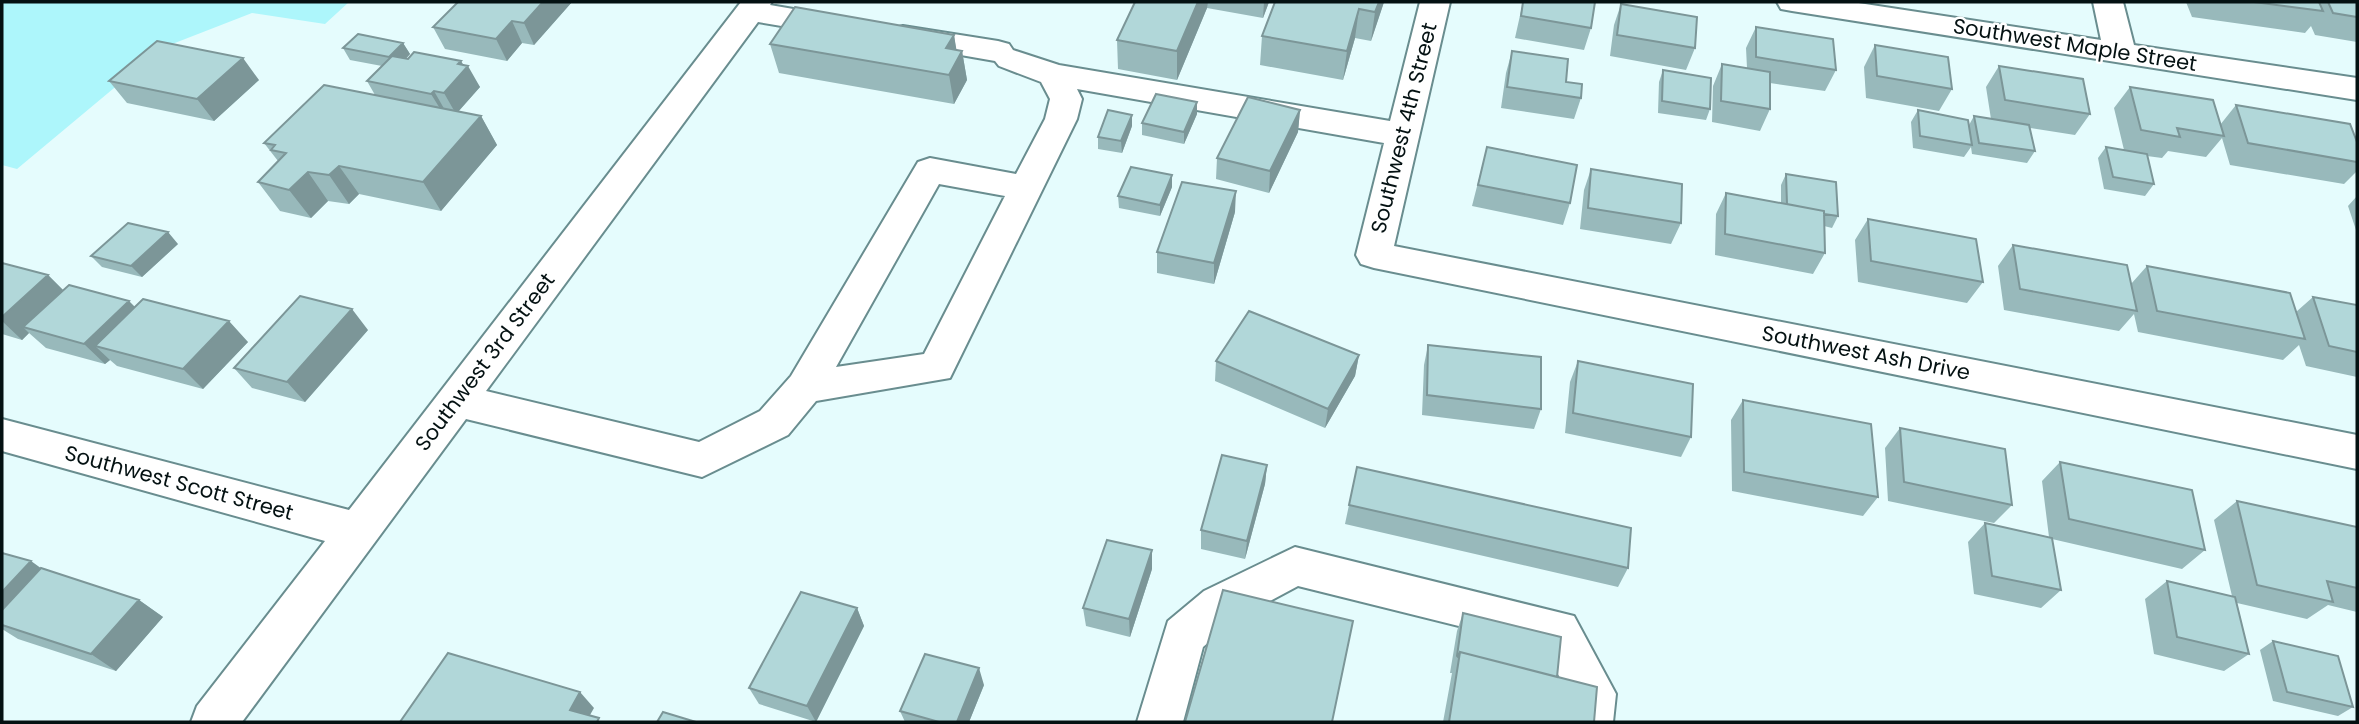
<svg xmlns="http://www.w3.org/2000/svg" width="2359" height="724" font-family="Poppins,sans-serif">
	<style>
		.green { fill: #adf6fb }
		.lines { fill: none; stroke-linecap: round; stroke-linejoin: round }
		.minor-casing { stroke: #698d8f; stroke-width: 4 }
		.minor { fill: #fff; fill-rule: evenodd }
		.wall { fill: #98b9bb }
		.shaded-wall { fill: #7c9698 }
		.building { fill: #b1d7d9; stroke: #7c9698; stroke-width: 2 }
		.labels { text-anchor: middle; stroke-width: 5; stroke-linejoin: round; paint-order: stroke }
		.street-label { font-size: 21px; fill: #041112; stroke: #fff }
	</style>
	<rect width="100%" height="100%" fill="#e5fcfd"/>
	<path class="green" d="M2,2H349L325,24L252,13L162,48L17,169L2,165Z"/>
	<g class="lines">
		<defs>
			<path id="minor" d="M741,2H772L770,5L852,19L856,26L852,33L841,36L758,22L486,391L699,442L760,411L791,376L918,162L930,158L1016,174L1045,119L1050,99L1041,82L999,66L995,61L892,43L888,36L892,29L903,26L998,41L1009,44L1013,50L1059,65L1390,121L1420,2H1450L1394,246L2357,435V469L1374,268L1361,264L1356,255L1384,143L1077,89L1082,99L1077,119L950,378L816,401L788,435L702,477L466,419L242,722H191L197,706L325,541L2,451V419L349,510ZM939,184L1005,196L924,354L836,367Z
				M1777,2H1852L2101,40L2093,2H2123L2134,45L2357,78V100L1792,11L1781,9Z
				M1295,547L1574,616L1616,694L1613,722H1567L1570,696L1543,647L1298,586L1236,619L1203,647L1183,722H1137L1168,621L1204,591Z"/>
		</defs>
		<use href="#minor" class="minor-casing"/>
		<use href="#minor" class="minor"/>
	</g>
	<path class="wall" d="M458,2H572L534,45L522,43L507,61L445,49L433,27Z
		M1135,2H1269L1263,18L1207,8L1177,80L1118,69L1117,40Z
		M1275,2H1384L1371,41L1355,38L1343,80L1260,65L1262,36Z
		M1523,2H1595L1591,28L1584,50L1515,38Z
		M2186,2H2357V42L2315,35L2311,26L2305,33L2192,17Z
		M1621,4L1695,48L1686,70L1610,56L1614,25Z
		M1756,27L1836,70L1825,91L1770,83V109L1760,131L1712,122L1713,86L1722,64L1747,68L1746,48Z
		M954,35L956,50L962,51L967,80L954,104L779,73L770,44Z
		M403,43L410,54L406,59L463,65L480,87L458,112L481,116L497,145L441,211L359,194L349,204L328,201L311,218L280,211L258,182L278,161L264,143L375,95L367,81L382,66L350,60L343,48Z
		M1875,45L1952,89L1939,111L1866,98L1864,67Z
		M1512,51L1566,82L1581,98L1574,119L1501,108L1506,73Z
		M1999,66L2090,114L2075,135L2030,128L2035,151L2027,163L1972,154L1971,147L1964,157L1913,148L1911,122L1918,110L1969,125L1974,116L1991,119L1986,87Z
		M1663,70L1710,109L1706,120L1658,113L1659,82Z
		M259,80L214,121L127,103L109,81Z
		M2130,87L2220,125L2236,105L2357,142V171L2344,184L2230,165L2222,138L2206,157L2168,151L2162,158L2147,156L2154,184L2145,196L2104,189L2098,158L2106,147L2124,150L2114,108Z
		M1300,110L1298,132L1269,193L1216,179L1217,158Z
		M1197,114L1184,144L1142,135V123Z
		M1132,126L1122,153L1098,149V137Z
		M1487,147L1570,203L1563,225L1472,206Z
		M1591,169L1681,223L1671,244L1580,229L1584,190Z
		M1786,174L1838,216L1832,228L1824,226L1825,253L1813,274L1715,255L1716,214L1726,193L1781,203V185Z
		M1172,175V187L1160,216L1119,208L1118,196Z
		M2357,196V233L2348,206Z
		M1235,212L1214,284L1157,273V252Z
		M1868,219L1983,282L1967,303L1858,282L1855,240Z
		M178,244L142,277L102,267L91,256Z
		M2013,245L2131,284L2147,266L2296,312L2313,297L2357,305V377L2306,366L2299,345L2283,360L2138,332L2134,314L2119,331L2004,310L1998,266Z
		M2,263L48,275L63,290L135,307L248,342L203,389L117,366L110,360L105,364L46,348L29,333L22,340L2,334Z
		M368,330L305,402L252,388L234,368Z
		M1428,345L1541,409L1534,429L1422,415L1424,365Z
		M1359,355L1355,376L1325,428L1215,381L1216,361Z
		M1578,361L1691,437L1681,457L1565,433L1570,382Z
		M1743,400L1878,497L1863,516L1732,491L1731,420Z
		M1900,428L2012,505L1994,523L1888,501L1885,448Z
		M2060,462L2205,550L2182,569L2052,539L2061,590L2041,608L1974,594L1968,542L1985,523L2049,537L2042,481Z
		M1267,465L1265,484L1245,559L1201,549V530Z
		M1357,467L1628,568L1618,587L1345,524Z
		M2237,501L2357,527V612L2328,605L2307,619L2237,603L2249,654L2224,671L2154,654L2145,599L2167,581L2232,596L2214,520Z
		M2,553L41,569L139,600L163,617L116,671L18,639L2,629Z
		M1152,569L1130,637L1086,626L1083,608Z
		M857,608L864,626L816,722L759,704L749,688Z
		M1463,613L1557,677L1594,722H1443L1452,673H1450L1457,631Z
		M2273,641L2353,707L2338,716L2273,701L2260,650Z
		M984,685L969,722H905L900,711Z"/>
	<path class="shaded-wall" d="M543,2H572L534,45L524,23Z
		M1198,2H1208L1207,8L1177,80V51Z
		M1264,2H1269L1263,18Z
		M1379,2H1384L1371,41L1375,12Z
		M1359,9L1355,38L1343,80L1347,51Z
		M512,21L522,43L507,61L496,39Z
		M954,35L958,59L962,51L967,80L954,104L949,75L946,48Z
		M403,43L410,54L396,69L389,57Z
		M243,58L259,80L214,121L197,99Z
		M461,61L466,69L468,66L480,87L456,114L444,93L458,64Z
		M434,91L446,112L444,115L431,94Z
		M1197,102V114L1184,144V132Z
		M1300,110L1298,132L1269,193L1270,171Z
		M1132,115V126L1122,153L1121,141Z
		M481,116L497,145L441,211L423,182Z
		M339,166L359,194L349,204L329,175Z
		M308,172L328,201L311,218L289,190Z
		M1172,175V187L1160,216V205Z
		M1236,191L1235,212L1214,284V263Z
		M168,232L178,244L142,277L131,266Z
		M48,275L69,296L23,327L29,333L22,340L2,321V317Z
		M129,301L149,321L95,346L110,360L105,364L84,344Z
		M352,309L368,330L305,402L287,382Z
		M229,321L248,342L203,389L183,369Z
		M1359,355L1355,376L1325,428L1328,409Z
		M1267,465L1265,484L1245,559L1247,541Z
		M1152,550V569L1130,637L1129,619Z
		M31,561L56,579L2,625V592Z
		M139,600L163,617L116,671L91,654Z
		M857,608L864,626L816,722L807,706Z
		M979,668L984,685L969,722H957Z
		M580,692L594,708L586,722L570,710Z"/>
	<path class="building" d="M458,2H543L524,23L512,21L496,39L433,27Z
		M1135,2H1198L1177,51L1117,40Z
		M1275,2H1379L1375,12L1359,9L1347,51L1262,36Z
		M1523,2H1595L1591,28L1521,16Z
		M2254,2H2319L2323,11Z
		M2328,2H2357V17L2333,13Z
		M1621,4L1697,17L1695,48L1617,35Z
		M795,7L954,35L946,48L962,51L949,75L770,44Z
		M1756,27L1833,39L1836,70L1756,57Z
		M358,34L403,43L389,57L343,48Z
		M157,41L243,58L197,99L109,81Z
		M1875,45L1948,57L1952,89L1877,76Z
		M1512,51L1568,59L1566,82L1582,84L1581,98L1507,87Z
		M414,52L461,61L458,64L468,66L444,93L434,91L431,94L367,81L392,56L408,59Z
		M1722,64L1770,72V109L1721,101Z
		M1999,66L2083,79L2090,114L2005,100Z
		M1663,70L1711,78L1710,109L1662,101Z
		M324,85L481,116L423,182L339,166L329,175L308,172L289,190L258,182L286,153L271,150L275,145L264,143Z
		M2130,87L2213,100L2224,136L2177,128L2180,137L2141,130Z
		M1156,94L1197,102L1184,132L1142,123Z
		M1248,97L1300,110L1270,171L1217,158Z
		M2236,105L2350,124L2357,142V162L2248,143Z
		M1108,110L1132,115L1121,141L1098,137Z
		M1918,110L1968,120L1972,145L1920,136Z
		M1974,116L2029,125L2035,151L1979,143Z
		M1487,147L1577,165L1570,203L1478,185Z
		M2106,147L2147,154L2154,184L2113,177Z
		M1131,167L1172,175L1160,205L1118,196Z
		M1591,169L1682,184L1681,223L1588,208Z
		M1786,174L1836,182L1838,216L1824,214V211L1787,204Z
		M1182,182L1236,191L1214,263L1157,252Z
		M1726,193L1824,211L1825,253L1725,234Z
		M1868,219L1976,239L1983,282L1871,261Z
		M128,223L168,232L131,266L91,256Z
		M2013,245L2127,265L2137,311L2020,289Z
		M2,263L48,275L2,317Z
		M2147,266L2290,293L2305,339L2157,311Z
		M69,285L129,301L84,344L23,327Z
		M300,296L352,309L287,382L234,368Z
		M2313,297L2357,305V352L2329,346Z
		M143,299L229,321L183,369L95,346Z
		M1249,311L1359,355L1328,409L1216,361Z
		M1428,345L1541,357V409L1427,395Z
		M1578,361L1693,384L1691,437L1573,413Z
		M1743,400L1871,424L1878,497L1744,472Z
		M1900,428L2005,449L2012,505L1904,482Z
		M1222,455L1267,465L1247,541L1201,530Z
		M2060,462L2192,490L2205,550L2069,519Z
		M1357,467L1631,528L1628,568L1349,505Z
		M2237,501L2357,527V588L2327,581L2333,602L2257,585Z
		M1985,523L2052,538L2061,590L1992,576Z
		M1107,540L1152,550L1129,619L1083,608Z
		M2,553L31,561L2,592Z
		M41,568L139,600L91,654L2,625V610Z
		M2167,581L2235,597L2249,654L2177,637Z
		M1223,590L1353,621L1332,722H1185Z
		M801,592L857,608L807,706L749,688Z
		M1463,613L1561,637L1557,677L1460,652L1458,657L1457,656Z
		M2273,641L2338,656L2353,707L2287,692Z
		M1460,652L1597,687L1594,722H1449Z
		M448,653L580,692L570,710L599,718L597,722H400Z
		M925,654L979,668L957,722H939L900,711Z
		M663,712L696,722H657Z"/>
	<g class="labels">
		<g class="street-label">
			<text transform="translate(2075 45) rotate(9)" y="7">Southwest Maple Street</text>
			<text transform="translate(1404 128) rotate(-76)" y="7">Southwest 4th Street</text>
			<text transform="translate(1866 353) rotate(11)" y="7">Southwest Ash Drive</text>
			<text transform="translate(485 362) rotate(-53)" y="7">Southwest 3rd Street</text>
			<text transform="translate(179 483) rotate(15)" y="7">Southwest Scott Street</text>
		</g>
	</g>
	<rect width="2359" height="724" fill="none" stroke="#041112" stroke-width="7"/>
</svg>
